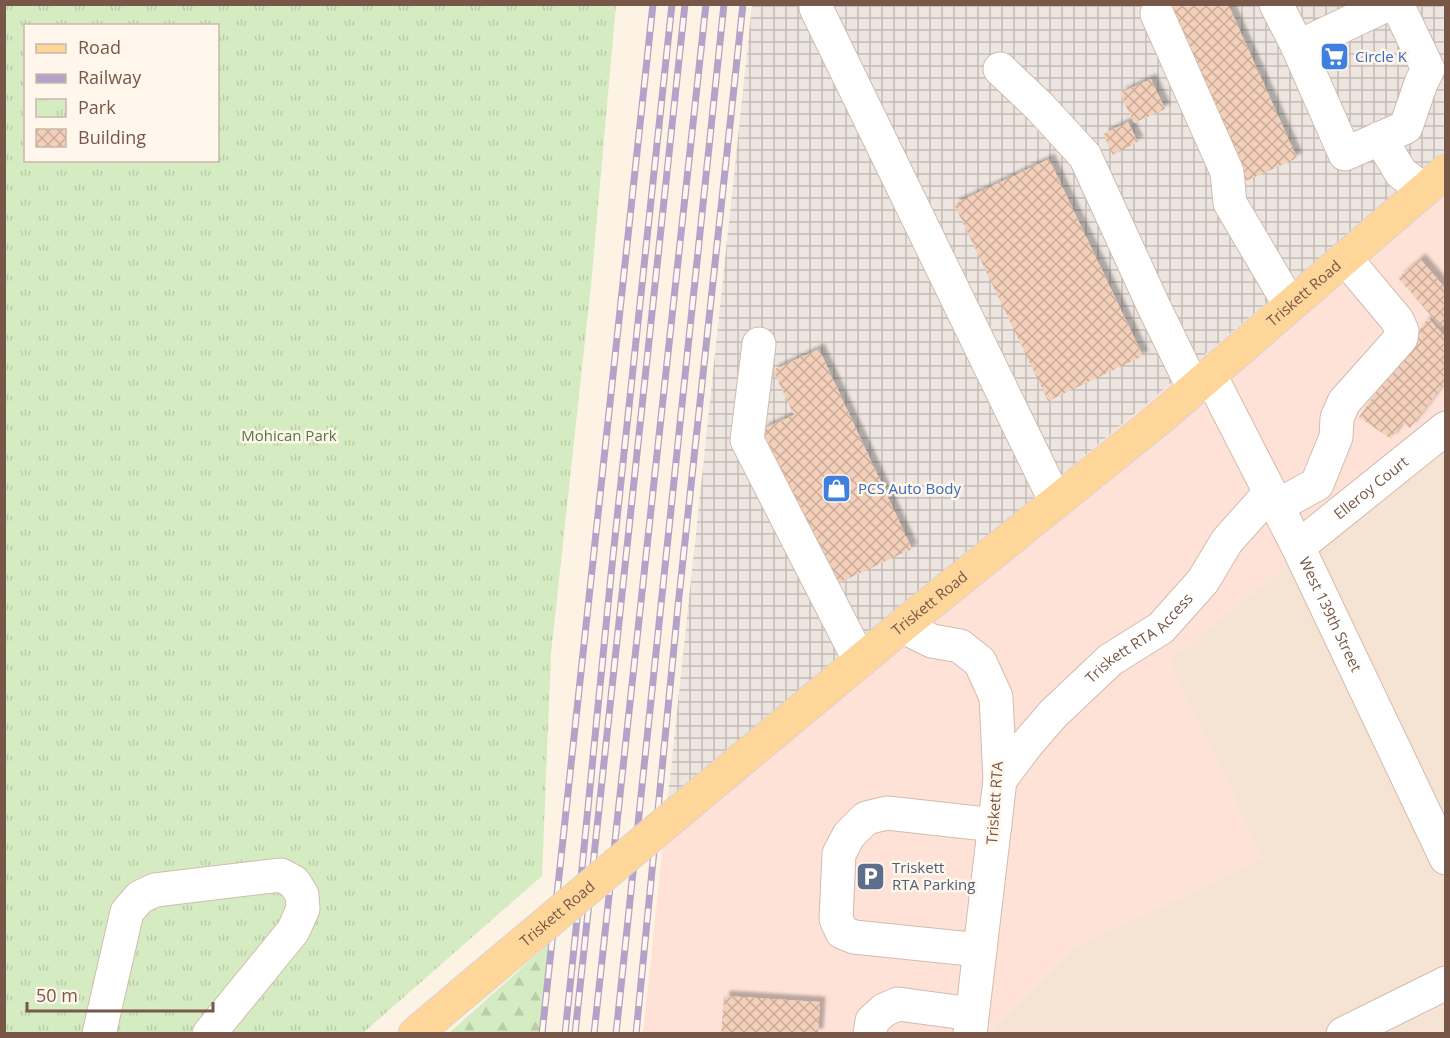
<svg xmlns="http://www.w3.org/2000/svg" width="1450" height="1038" font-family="'Open Sans',sans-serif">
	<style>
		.residential { fill: #f5e4d3 }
		.commercial { fill: #fee2d8 }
		.industrial { fill: url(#industrial-grid) }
		.forest { fill: url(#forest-firs) }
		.park { fill: url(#park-tufts); fill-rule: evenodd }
		.building { fill: url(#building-cross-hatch); filter: url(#shadow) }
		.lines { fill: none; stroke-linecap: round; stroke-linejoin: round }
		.minor-casing { stroke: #d2bcad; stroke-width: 35 }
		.major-casing { stroke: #dcd3cf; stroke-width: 35 }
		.minor { stroke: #fff; stroke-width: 33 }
		.major { stroke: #ffd69a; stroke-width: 33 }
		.rail-casing { stroke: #b5a2c8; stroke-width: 7 }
		.rail { stroke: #fff7ec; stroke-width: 4.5; stroke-dasharray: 14; stroke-linecap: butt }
		.major-bridge-casing { stroke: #dcd3cf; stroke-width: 35; stroke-linecap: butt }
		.major-bridge { stroke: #ffd69a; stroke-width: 33 }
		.labels { text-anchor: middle; stroke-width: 5; stroke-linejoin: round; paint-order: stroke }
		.shop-label { font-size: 15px; fill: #366cbe; stroke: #fff7ec; text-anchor: start }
		.street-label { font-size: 15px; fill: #785748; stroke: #fff7ec }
		.park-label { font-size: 15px; fill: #51783d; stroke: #fff7ec }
		.service-label { font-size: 15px; fill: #4e5e75; stroke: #fff7ec; text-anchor: start }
	</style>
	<defs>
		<pattern id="industrial-grid" width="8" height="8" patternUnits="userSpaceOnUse" patternTransform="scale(1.5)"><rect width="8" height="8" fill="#ede5df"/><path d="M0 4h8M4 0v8" fill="none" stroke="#c5bcb7"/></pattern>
		<pattern id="forest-firs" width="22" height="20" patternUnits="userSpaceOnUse" patternTransform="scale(1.5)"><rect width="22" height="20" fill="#d5ecc2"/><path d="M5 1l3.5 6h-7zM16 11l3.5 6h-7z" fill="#bacca8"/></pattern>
		<pattern id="park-tufts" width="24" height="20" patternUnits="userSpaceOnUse" patternTransform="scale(1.5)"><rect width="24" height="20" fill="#d5ecc2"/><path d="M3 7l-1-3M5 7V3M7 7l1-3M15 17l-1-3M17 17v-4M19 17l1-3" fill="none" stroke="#bacca8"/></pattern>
		<pattern id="building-cross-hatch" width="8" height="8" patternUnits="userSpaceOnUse" patternTransform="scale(1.5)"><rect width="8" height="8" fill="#f4d0bb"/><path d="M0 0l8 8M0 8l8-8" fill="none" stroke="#caac9a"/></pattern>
		<filter id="shadow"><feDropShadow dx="5.5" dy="-5.5" stdDeviation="1.5" flood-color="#0004"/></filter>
	</defs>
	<rect width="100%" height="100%" fill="#fdf3e5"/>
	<path class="residential" d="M1445,439V1033L992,1034L993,1029L1074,948L1262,858L1169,660Z"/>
	<path class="commercial" d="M1445,153V439L1169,660L1262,858L1074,948L993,1029L992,1033L643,1034L667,806Z"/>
	<path class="industrial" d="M752,5H1442L1446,12L1445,153L667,806Z"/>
	<path class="forest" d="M554,939L544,1033H449Z"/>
	<path class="park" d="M5,5H616L591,285L551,654L542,876L363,1033L5,1034ZM26,26H218V160H26Z"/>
	<path class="building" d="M1166,4H1228L1297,158L1246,181Z
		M1151,79L1165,109L1134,123L1120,93Z
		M1128,122L1138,142L1113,155L1103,134Z
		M1049,159L1143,356L1048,401L954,204Z
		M1420,259L1446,289V323L1441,327L1398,278Z
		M1428,318L1446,338V381L1410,428L1402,423L1391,439L1359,417Z
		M819,349L912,549L834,585L762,429L794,415L773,370Z
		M724,996L820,1002L818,1034H721Z"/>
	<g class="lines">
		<defs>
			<g id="minor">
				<path d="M816,4V8L1056,502"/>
				<path d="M1276,4L1298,47"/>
				<path d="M1388,4L1298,47L1345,154L1406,127L1421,83L1428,69L1397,4"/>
				<path d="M1157,14L1227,172L1230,203L1290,305"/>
				<path d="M1000,69L1040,107L1085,156L1154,307L1194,389"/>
				<path d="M1380,138L1401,173L1424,190"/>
				<path d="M759,344L747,440L860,661"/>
				<path id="s1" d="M1210,375L1298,547L1446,858"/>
				<path d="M1277,506L1317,484L1336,437L1337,418L1344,402L1401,338L1402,331L1397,320L1345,258"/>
				<path id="s2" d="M1298,547L1446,428"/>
				<path d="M902,626L932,641L960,646L980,662L996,697L1000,780L970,1034"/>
				<path id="s3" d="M1000,780L1027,744L1053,714L1110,660L1161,628L1203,581L1227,541L1270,493"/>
				<path d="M980,950L854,937L842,932L836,919L839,854L849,835L866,818L887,813L995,825"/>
				<path d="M99,1034L127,912L140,897L155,890L281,875L294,882L302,895L303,909L293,931L209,1034"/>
				<path d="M870,1034L872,1021L884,1010L898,1004L972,1014"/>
				<path d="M1343,1034L1446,983"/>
			</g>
			<g id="major">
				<path id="s4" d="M705,790L902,626L1160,418L1446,171"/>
				<path d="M415,1034L461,995"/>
			</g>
		</defs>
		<use href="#minor" class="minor-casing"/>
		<use href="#major" class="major-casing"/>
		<use href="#minor" class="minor"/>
		<use href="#major" class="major"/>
		<defs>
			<path id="rail" d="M542,1034L653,4
				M565,1034L576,929L611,575L672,4
				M575,1034L685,4
				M594,1034L706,4
				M616,1034L724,4
				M636,1034L678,606L743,4"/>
		</defs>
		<use href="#rail" class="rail-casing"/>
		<use href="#rail" class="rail"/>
		<defs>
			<g id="major-bridge">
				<path id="s5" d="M461,995L705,790"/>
			</g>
		</defs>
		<use href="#major-bridge" class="major-bridge-casing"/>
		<use href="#major-bridge" class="major-bridge"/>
	</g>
	<defs>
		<symbol id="supermarket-square" viewBox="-11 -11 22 22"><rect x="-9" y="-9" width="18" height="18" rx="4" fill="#3f7fe0" stroke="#fff7ec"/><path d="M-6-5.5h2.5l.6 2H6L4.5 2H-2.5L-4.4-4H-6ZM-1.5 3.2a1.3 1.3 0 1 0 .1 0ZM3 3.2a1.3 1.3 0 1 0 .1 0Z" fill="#fff"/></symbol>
		<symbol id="shop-square" viewBox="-11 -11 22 22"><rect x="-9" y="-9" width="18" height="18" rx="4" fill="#3f7fe0" stroke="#fff7ec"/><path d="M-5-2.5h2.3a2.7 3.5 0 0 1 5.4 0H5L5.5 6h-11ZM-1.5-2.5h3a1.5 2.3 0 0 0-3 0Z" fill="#fff"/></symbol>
		<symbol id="parking-square" viewBox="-11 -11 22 22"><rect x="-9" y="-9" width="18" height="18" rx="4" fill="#5c6f8a" stroke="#fff7ec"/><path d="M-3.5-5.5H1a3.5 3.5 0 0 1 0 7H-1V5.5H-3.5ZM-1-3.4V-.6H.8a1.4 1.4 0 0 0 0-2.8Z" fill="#fff"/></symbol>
	</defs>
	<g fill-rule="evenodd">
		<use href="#supermarket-square" x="1318" y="40" width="33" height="33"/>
		<use href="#shop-square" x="820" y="472" width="33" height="33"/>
		<use href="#parking-square" x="854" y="860" width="33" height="33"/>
	</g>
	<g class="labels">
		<g class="shop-label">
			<text x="1355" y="62">Circle K</text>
			<text x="858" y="494">PCS Auto Body</text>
		</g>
		<g class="street-label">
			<text dy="5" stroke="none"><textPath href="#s4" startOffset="778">Triskett Road</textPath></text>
			<text dy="5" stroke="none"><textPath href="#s2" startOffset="94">Elleroy Court</textPath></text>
			<text dy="5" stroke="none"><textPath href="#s4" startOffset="292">Triskett Road</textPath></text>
			<text dy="5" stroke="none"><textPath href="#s1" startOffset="268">West 139th Street</textPath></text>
			<text dy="5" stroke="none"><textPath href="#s3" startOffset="200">Triskett RTA Access</textPath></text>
			<text transform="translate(995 803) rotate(-86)" y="5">Triskett RTA</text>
			<text dy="5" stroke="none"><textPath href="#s5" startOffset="126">Triskett Road</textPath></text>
		</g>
		<g class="park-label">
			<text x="289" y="441">Mohican Park</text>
		</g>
		<g class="service-label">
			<text x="892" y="873">Triskett<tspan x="892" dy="17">RTA Parking</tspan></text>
		</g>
	</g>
	<rect width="1450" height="1038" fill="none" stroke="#785748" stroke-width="12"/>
	<rect x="24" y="24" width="195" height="138" fill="#fff7ec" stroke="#c9b7aa" stroke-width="1.5"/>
	<rect x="36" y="44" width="30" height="9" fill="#ffd69a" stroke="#c9b7aa" stroke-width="1.5"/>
	<text x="78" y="54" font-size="18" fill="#785748">Road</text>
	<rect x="36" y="74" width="30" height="9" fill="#b5a2c8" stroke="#c9b7aa" stroke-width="1.5"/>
	<text x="78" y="84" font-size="18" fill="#785748">Railway</text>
	<rect x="36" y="99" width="30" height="18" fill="url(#park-tufts)" stroke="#c9b7aa" stroke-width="1.5"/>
	<text x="78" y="114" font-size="18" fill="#785748">Park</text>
	<rect x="36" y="129" width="30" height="18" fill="url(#building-cross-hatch)" stroke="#c9b7aa" stroke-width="1.5"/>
	<text x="78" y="144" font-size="18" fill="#785748">Building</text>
	<path d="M27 1002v9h186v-9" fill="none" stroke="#785748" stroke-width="3"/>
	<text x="36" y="1002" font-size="18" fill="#785748" stroke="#fff7ec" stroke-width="4.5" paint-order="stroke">50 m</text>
</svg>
